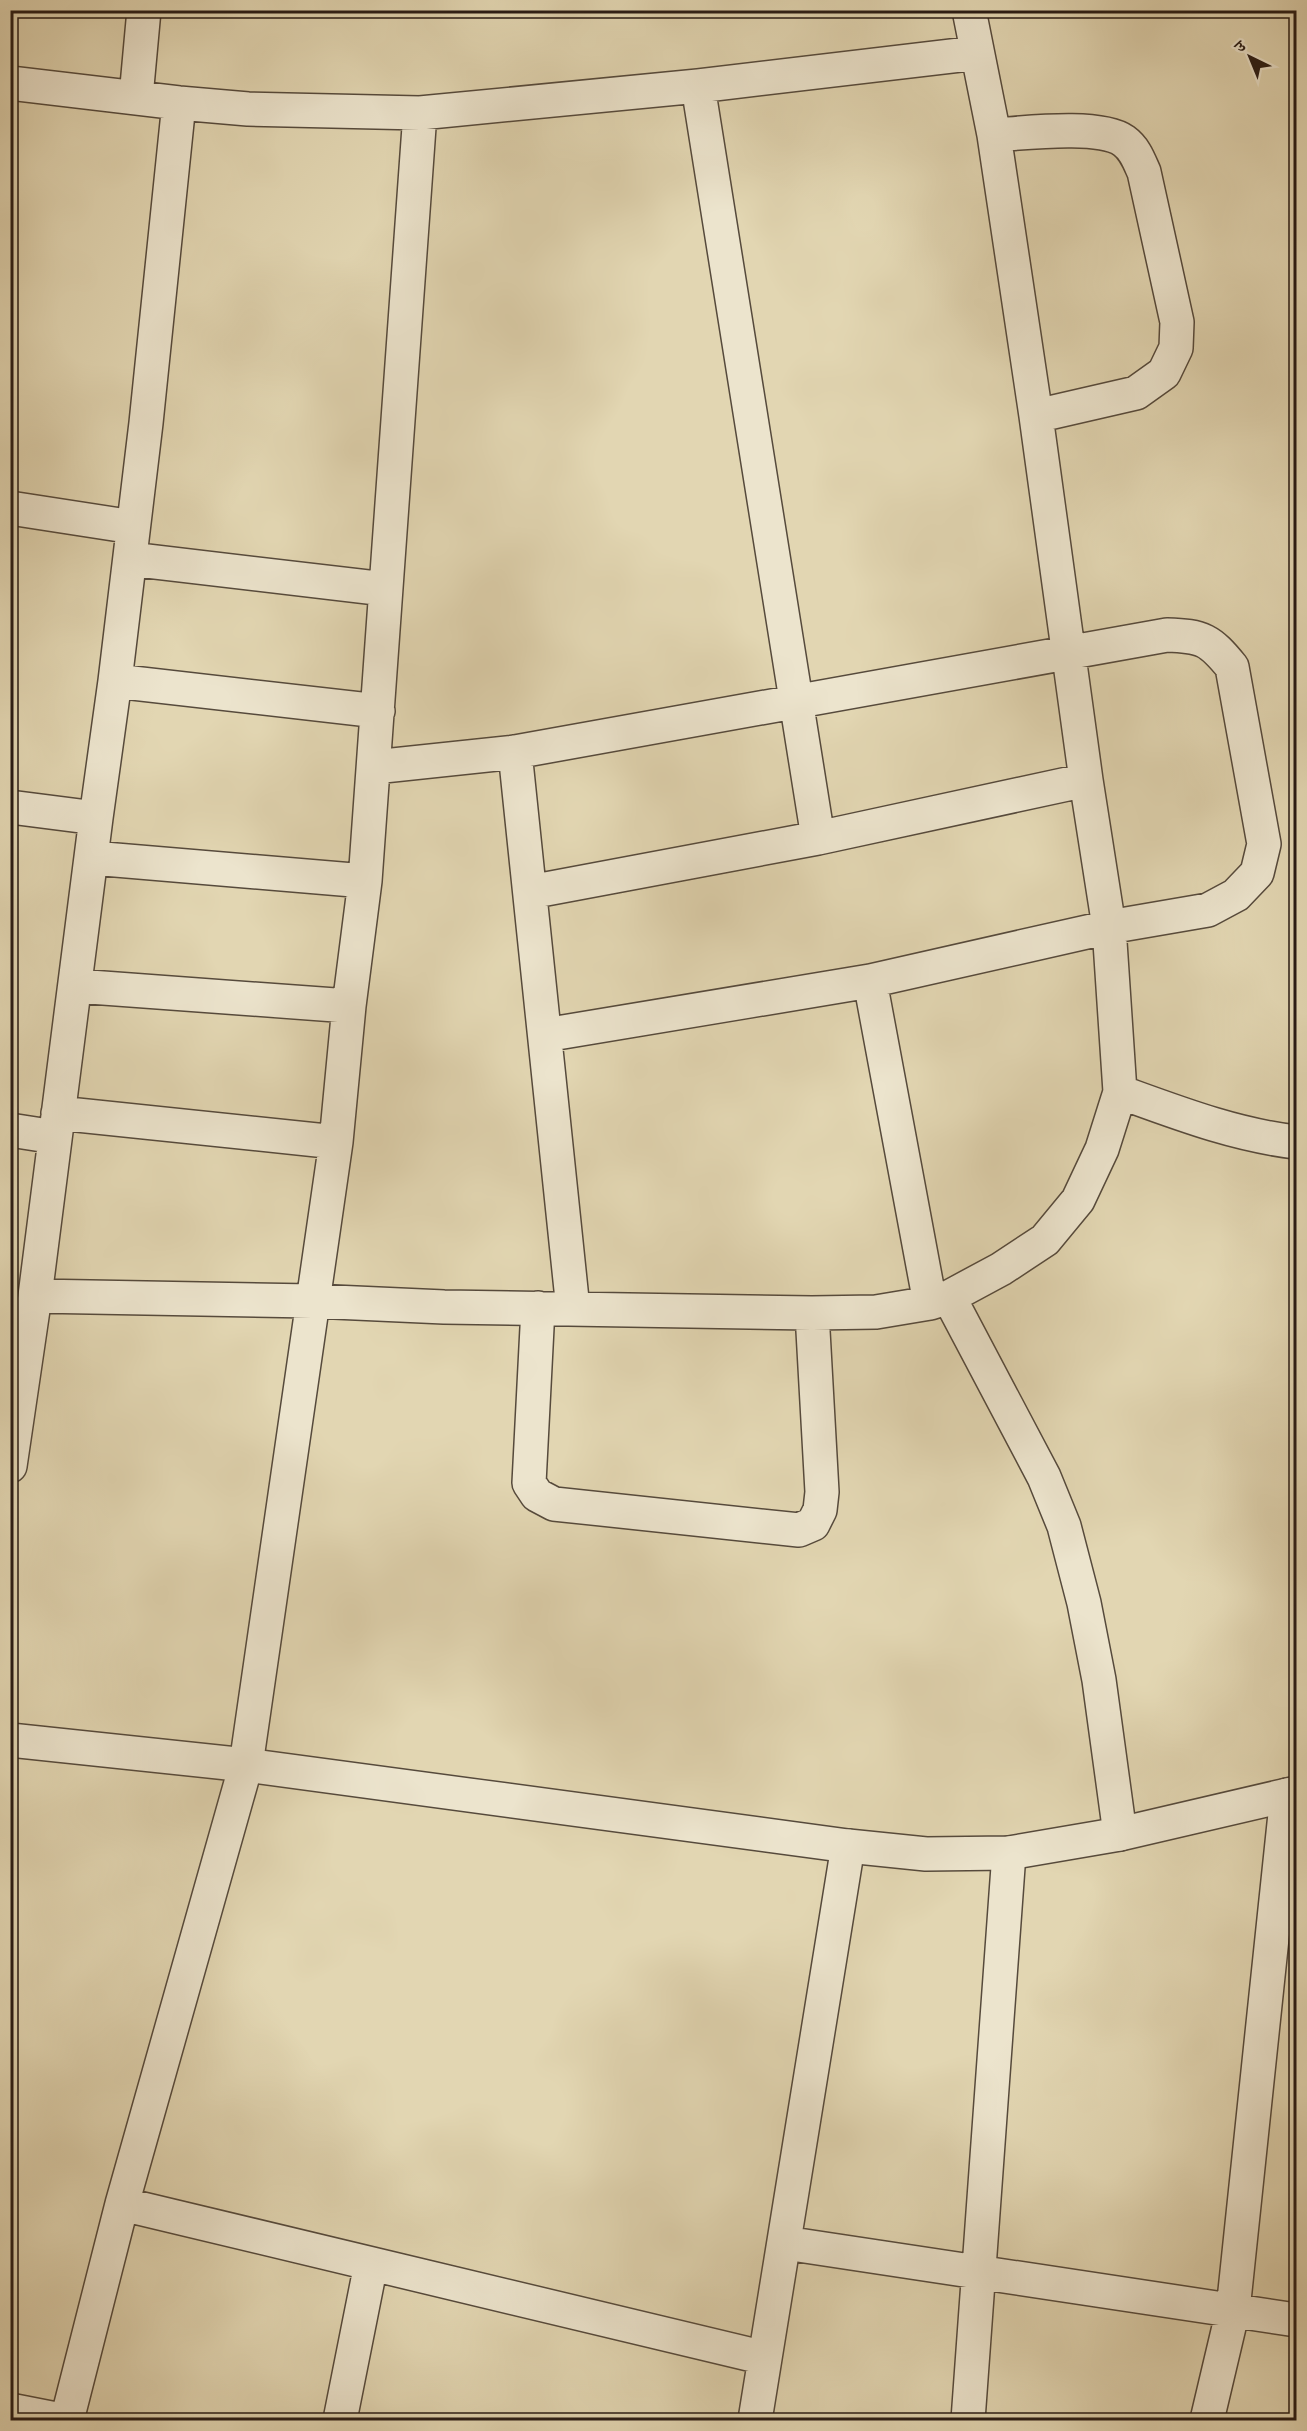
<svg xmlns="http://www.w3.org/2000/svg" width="1307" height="2431" font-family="'Libre Bodoni','Noto Serif Devanagari',serif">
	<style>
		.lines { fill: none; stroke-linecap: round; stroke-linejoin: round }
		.minor-casing { stroke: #564a3c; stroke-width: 36 }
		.tertiary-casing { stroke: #564a3c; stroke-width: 36 }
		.minor { stroke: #ece4cd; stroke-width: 33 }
		.tertiary { stroke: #ece4cd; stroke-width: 33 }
	</style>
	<rect width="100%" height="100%" fill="#e2d6b2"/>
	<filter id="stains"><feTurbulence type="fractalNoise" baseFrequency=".00333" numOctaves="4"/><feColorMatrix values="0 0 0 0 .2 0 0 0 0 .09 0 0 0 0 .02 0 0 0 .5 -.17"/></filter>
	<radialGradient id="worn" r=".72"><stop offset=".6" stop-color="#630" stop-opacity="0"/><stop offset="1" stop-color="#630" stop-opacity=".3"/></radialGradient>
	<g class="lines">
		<defs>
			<path id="minor" d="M10,83L179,103L248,109L420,113L698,86L977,53
				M698,86L818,838
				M136,97L144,10
				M994,135C1025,133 1100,124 1124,141C1135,149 1139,161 1144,172L1177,322L1176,348L1164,373L1136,393L1036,416
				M10,508L133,527
				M130,559L385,589
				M115,681L378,711
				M515,752L573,1309
				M374,767L515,752L1167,635C1203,636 1210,640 1232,667L1264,844L1257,873L1236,895L1208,910L1109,927L870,981L545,1035
				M10,807L96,818
				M92,858L365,881
				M530,892L818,838L1086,780
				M870,981L930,1303
				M76,986L349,1006
				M1120,1092C1178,1113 1235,1135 1296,1142
				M58,1113L336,1142
				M10,1130L55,1137
				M35,1296L96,818L115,681L146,423L179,103
				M949,1297L1044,1477L1064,1526L1084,1603L1099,1680L1120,1834
				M538,1308L529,1483L537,1495L554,1504L799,1530L813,1524L820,1510L822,1492L812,1313
				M10,1466L35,1296L312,1301L444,1307L812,1313L876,1312L930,1303L949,1297L1001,1269L1045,1240L1078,1200L1102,1149L1120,1092L1109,927L1086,780L1036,416L994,135L969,10
				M122,2204L765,2358
				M785,2243L1296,2320
				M10,2410L61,2420
				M67,2420L122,2204L246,1765L336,1142L349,1006L365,881L420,113
				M340,2420L371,2264
				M755,2420L848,1846
				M968,2420L1009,1853
				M1207,2420L1233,2310L1287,1795"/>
			<path id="tertiary" d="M10,1740L246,1765L848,1846L926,1854L1009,1853L1120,1834L1296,1793"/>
		</defs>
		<use href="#minor" class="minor-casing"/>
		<use href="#tertiary" class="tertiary-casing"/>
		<use href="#minor" class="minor"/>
		<use href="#tertiary" class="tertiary"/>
	</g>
	<rect width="1307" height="2431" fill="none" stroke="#e2d6b2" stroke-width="36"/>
	<rect x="12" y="12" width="1283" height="2407" fill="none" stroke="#281b15" stroke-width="3"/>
	<rect x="18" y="18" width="1271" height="2395" fill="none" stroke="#281b15" stroke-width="1.5"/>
	<g transform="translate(1250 57) rotate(317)" stroke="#ece4cd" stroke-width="4.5" paint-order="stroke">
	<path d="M0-4.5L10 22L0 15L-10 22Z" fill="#281b15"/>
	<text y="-9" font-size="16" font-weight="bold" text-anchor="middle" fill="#281b15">उ</text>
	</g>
	<rect width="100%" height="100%" filter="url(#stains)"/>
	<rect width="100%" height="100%" fill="url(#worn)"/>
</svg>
